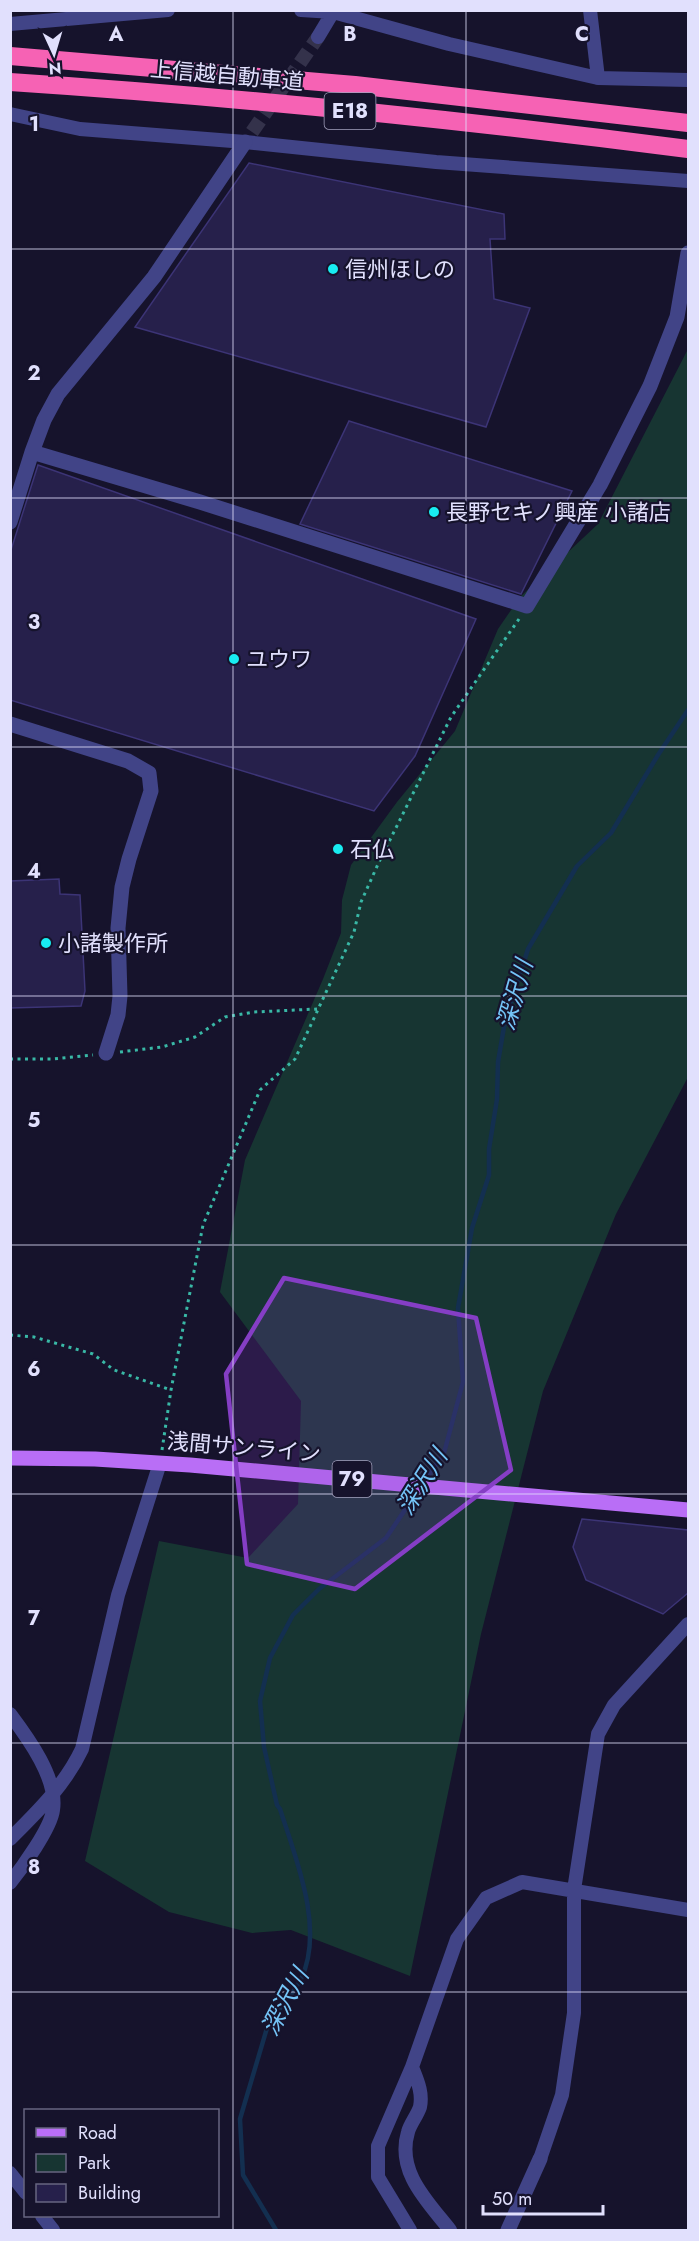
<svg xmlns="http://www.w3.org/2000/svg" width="699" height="2241" font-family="Jost,'Noto Sans JP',sans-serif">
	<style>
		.green { fill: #173532 }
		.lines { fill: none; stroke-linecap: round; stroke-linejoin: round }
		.stream { stroke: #132f50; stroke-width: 4.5 }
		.building { fill: #26204b; stroke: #3c3476; stroke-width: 1.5 }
		.minor-tunnel { stroke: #34324b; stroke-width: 14; stroke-dasharray: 14 7; stroke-linecap: butt }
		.path { stroke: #39b8a6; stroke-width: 3; stroke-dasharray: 3 4.5; stroke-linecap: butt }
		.minor { stroke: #414487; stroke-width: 14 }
		.tertiary { stroke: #414487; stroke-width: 15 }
		.primary { stroke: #b96ef6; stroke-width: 15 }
		.motorway { stroke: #f662b4; stroke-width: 18 }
		.marked { fill: #853ec5; fill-opacity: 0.2; stroke: #853ec5; stroke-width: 4.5; stroke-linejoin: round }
		.grid { fill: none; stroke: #e1e0fd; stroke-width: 1.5; stroke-opacity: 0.55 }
		.poi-dot { fill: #18ecf1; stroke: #16132c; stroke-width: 2 }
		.labels { text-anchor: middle; stroke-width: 4.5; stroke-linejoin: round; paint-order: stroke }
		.shield { fill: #16132c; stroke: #a4a2be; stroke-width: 1.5 }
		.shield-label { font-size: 21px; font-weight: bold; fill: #e1e0fd }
		.street-label { font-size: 22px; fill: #e1e0fd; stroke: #16132c }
		.poi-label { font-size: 22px; fill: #e1e0fd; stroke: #16132c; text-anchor: start }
		.water-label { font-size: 24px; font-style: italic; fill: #74c4f7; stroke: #16132c }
		.grid-label { font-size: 20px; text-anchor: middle; font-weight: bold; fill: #e1e0fd; stroke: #16132c; stroke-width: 4.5; stroke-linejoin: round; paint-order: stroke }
	</style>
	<rect width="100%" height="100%" fill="#16132c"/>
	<path class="green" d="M688,349V1077L616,1214L543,1391L481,1634L410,1976L291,1930L252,1933L169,1912L85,1861L159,1541L248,1558L298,1504L301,1401L220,1292L245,1160L323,979L341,933L342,900L351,865L397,802L455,731L498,629L520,597L598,524Z"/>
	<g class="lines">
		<path class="stream" d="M424,1482L444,1453L463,1382L458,1308L472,1228L489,1175V1149L497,1099L498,1062L505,1021L528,949L577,866L611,833L658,755L688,710
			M276,2230L243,2175L240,2119L267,2028C276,2010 292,1997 301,1979C325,1929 296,1859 280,1809L277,1805L264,1747L260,1701L270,1658L293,1615L319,1589L386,1538L419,1489"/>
	</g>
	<path class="building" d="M249,163L504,214L505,239H490L494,299L530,308L486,427L135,327Z
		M349,421L572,491L521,594L300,524Z
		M38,465L476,619L415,756L374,811L10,700V553Z
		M59,879L60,894L80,895L85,991L81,1006L10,1008V881Z
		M582,1519L688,1530V1593L663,1614L586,1580L573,1547Z"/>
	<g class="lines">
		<path class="minor-tunnel" d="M252,132L318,37"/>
		<path class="path" d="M120,1052L162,1047L195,1037L225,1017L254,1012L317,1009
			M10,1059H52L93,1055
			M10,1335L34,1337L93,1354L114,1370L171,1390
			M162,1450L171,1390L203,1225L260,1090L295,1059L354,932L361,902L379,862L451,717L519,619"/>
		<path class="minor" d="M301,10L333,12L449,44L598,78L688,80
			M590,10L598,78
			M10,24L168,10
			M318,37L333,12
			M10,114L80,129L245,142L436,162L688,181
			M10,1714C28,1738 58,1779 53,1810C51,1828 22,1868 10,1883
			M10,1839C38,1811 65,1785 82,1749L118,1595L160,1463
			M412,2067C417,2080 423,2092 420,2107C417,2116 410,2124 408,2132C396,2172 428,2202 450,2230
			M540,2159L562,2095L574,2013V1890L598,1734L614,1705L688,1624
			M10,2173L26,2193
			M42,2216L53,2230
			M410,2230L378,2177V2146L412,2067L457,1939L486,1898L522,1882L688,1910"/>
		<path class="tertiary" d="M32,452L200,502L527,606L600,485L650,386L677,317L688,253
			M10,522L32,452L44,420L58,394L154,277L245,142
			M10,724L128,761L149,773L151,791L129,859L122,887L118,928L120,996L118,1015L106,1053
			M508,2230L540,2159"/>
		<path class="primary" d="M10,1458L95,1459L190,1465L688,1510"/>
		<path class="motorway" d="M10,56L355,85L688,123
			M10,82C237,97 463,120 688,149"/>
	</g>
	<path class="marked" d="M284,1278L476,1318L511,1470L355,1589L247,1564L226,1374Z"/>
	<path class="grid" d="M233,10V2230M466,10V2230M10,249H688M10,498H688M10,747H688M10,996H688M10,1245H688M10,1494H688M10,1743H688M10,1992H688"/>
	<g class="poi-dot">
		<circle cx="333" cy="269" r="6"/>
		<circle cx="434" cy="512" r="6"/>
		<circle cx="234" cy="659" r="6"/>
		<circle cx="338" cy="849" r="6"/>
		<circle cx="46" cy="943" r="6"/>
	</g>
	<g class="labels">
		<g class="shield">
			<rect x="324.5" y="93" width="51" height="36" rx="4.5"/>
			<rect x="332.5" y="1461" width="39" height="36" rx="4.5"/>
		</g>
		<g class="shield-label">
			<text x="350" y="118">E18</text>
			<text x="352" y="1486">79</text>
		</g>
		<g class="street-label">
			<text transform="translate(227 75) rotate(5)" y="8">上信越自動車道</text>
			<text transform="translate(244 1447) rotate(5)" y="8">浅間サンライン</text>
		</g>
		<g class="poi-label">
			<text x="345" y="277">信州ほしの</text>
			<text x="446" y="520">長野セキノ興産 小諸店</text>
			<text x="246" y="667">ユウワ</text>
			<text x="350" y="857">石仏</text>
			<text x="58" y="951">小諸製作所</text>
		</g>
		<g class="water-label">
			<text transform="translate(515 995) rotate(-74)" y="8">深沢川</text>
			<text transform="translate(422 1482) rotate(-58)" y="8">深沢川</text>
			<text transform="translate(285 2002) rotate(-62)" y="8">深沢川</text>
		</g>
	</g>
	<g class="grid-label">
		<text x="116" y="41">A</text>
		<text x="350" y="41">B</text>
		<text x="582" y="41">C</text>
		<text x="34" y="131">1</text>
		<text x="34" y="380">2</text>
		<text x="34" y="629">3</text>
		<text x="34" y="878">4</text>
		<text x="34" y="1127">5</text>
		<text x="34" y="1376">6</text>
		<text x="34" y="1625">7</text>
		<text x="34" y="1874">8</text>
	</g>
	<rect width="699" height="2241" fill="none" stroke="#e1e0fd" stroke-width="24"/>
	<rect x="24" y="2109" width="195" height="108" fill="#16132c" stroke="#676580" stroke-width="1.5"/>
	<rect x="36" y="2128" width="30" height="9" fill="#b96ef6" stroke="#676580" stroke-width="1.5"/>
	<text x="78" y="2139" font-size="18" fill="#e1e0fd">Road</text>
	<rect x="36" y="2154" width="30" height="18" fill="#173532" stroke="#676580" stroke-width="1.5"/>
	<text x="78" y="2169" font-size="18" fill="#e1e0fd">Park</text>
	<rect x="36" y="2184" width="30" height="18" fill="#26204b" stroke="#676580" stroke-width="1.5"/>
	<text x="78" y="2199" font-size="18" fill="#e1e0fd">Building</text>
	<g transform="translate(54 54) rotate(176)" stroke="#16132c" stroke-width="4.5" paint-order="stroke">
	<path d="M0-4.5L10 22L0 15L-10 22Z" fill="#e1e0fd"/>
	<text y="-9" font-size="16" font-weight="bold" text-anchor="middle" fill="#e1e0fd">N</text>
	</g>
	<path d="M483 2205v9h120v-9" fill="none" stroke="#e1e0fd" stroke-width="3"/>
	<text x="492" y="2205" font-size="18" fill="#e1e0fd" stroke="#16132c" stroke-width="4.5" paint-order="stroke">50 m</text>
</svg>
